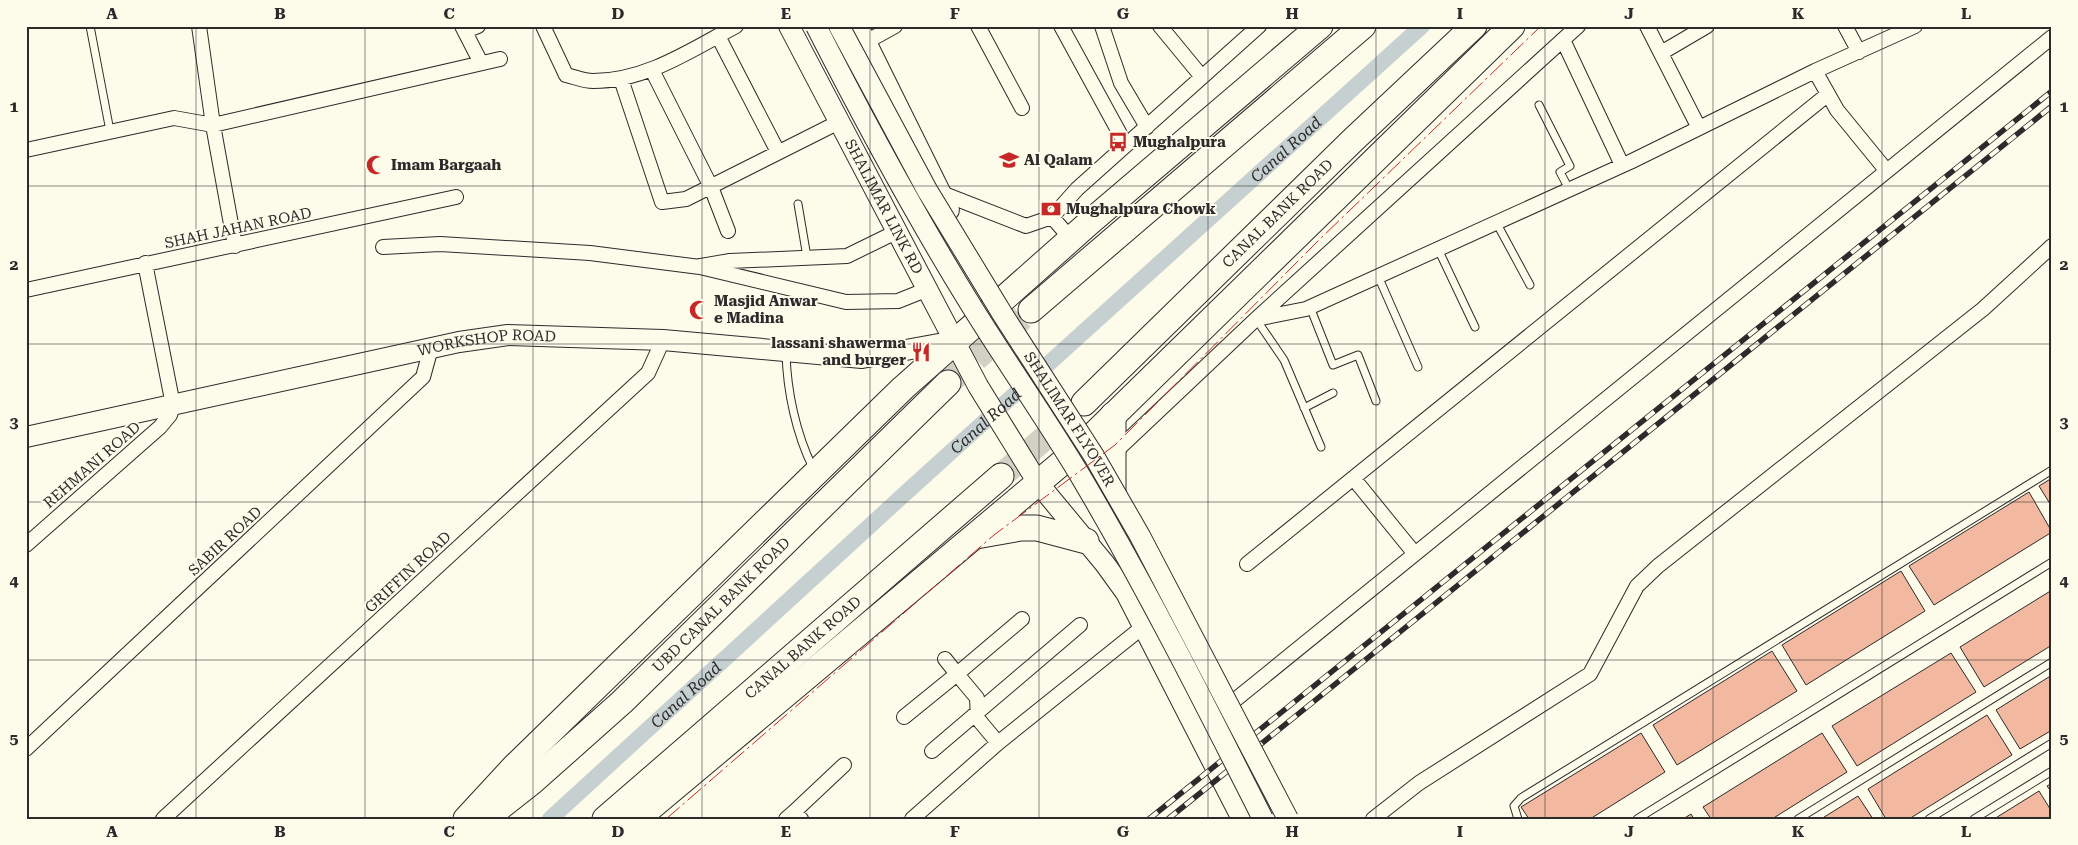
<svg xmlns="http://www.w3.org/2000/svg" width="2078" height="845" font-family="'Roboto Serif',serif">
	<style>
		.lines { fill: none; stroke-linecap: round; stroke-linejoin: round }
		.canal { stroke: #c7d0d0; stroke-width: 16 }
		.building { fill: #f2b8a0; stroke: #2b2b2b }
		.highway-tunnel { stroke: #d3d1c4; stroke-width: 25; stroke-dasharray: 25 12; stroke-linecap: butt }
		.lane-casing { stroke: #2b2b2b; stroke-width: 9 }
		.street-casing { stroke: #2b2b2b; stroke-width: 16 }
		.secondary-casing { stroke: #2b2b2b; stroke-width: 22 }
		.highway-casing { stroke: #2b2b2b; stroke-width: 27 }
		.lane { stroke: #fdfbea; stroke-width: 7 }
		.street { stroke: #fdfbea; stroke-width: 14 }
		.secondary { stroke: #fdfbea; stroke-width: 20 }
		.highway { stroke: #fdfbea; stroke-width: 25 }
		.rail-casing { stroke: #2b2b2b; stroke-width: 5.5 }
		.rail { stroke: #fdfbea; stroke-width: 4; stroke-dasharray: 11; stroke-linecap: butt }
		.secondary-bridge-casing { stroke: #2b2b2b; stroke-width: 22; stroke-linecap: butt }
		.secondary-bridge { stroke: #fdfbea; stroke-width: 20 }
		.power { stroke: #c62828; stroke-width: 1; stroke-dasharray: 18 4 2.5 4; stroke-linecap: butt }
		.grid { fill: none; stroke: #2b2b2b; stroke-width: 1; stroke-opacity: 0.55 }
		.labels { text-anchor: middle; stroke-width: 4; stroke-linejoin: round; paint-order: stroke }
		.poi-label { font-size: 15px; font-weight: bold; fill: #2b2b2b; stroke: #fdfbea; text-anchor: start }
		.street-label { font-size: 15px; fill: #2b2b2b; stroke: #fdfbea }
		.water-label { font-size: 16px; font-style: italic; fill: #2b2b2b; stroke: #fdfbea }
		.neatline { fill: none; stroke: #2b2b2b; stroke-width: 2 }
		.grid-label { font-size: 16px; text-anchor: middle; font-weight: bold; fill: #2b2b2b }
	</style>
	<rect width="100%" height="100%" fill="#fdfbea"/>
	<g class="lines">
		<path class="canal" id="s1" d="M550,819L910,489L1422,26"/>
	</g>
	<path class="building" d="M2052,478V507L2039,486Z
		M2029,492L2052,532L1934,605L1909,566Z
		M1901,571L1925,611L1806,685L1782,645Z
		M2052,590V645L1984,687L1960,647Z
		M1772,651L1797,691L1677,765L1653,725Z
		M1951,653L1976,692L1857,766L1832,726Z
		M2052,675V730L2020,749L1996,710Z
		M1987,715L2012,755L1909,819H1886L1868,789Z
		M1641,733L1665,772L1590,819H1529L1521,807Z
		M1822,733L1847,772L1772,819H1711L1703,807Z
		M2052,783V793L2047,786Z
		M2039,791L2052,812V819H1994Z
		M1858,796L1873,819H1821Z
		M1691,814L1694,819H1683Z"/>
	<g class="lines">
		<path class="highway-tunnel" d="M948,383L1031,310
			M1001,476L1071,415"/>
		<defs>
			<path id="lane" d="M90,26L110,131
				M1539,105L1570,166L1560,172L1569,189
				M798,204L807,257
				M1496,222L1530,285
				M1438,249L1475,327
				M1378,276L1418,367
				M1310,307L1333,365L1358,355L1376,401
				M1256,319L1284,360L1321,447
				M786,353C787,391 796,434 813,468
				M1304,408L1333,393
				M1518,819L1514,806L1521,798L2052,470
				M1637,819L2052,562
				M1798,819L2052,662
				M1929,819L2052,743
				M1974,819L2052,771"/>
			<path id="street" d="M199,26L213,125L235,246
				M462,26L481,63
				M543,26L566,75C575,77 584,81 593,81C646,81 691,50 736,26
				M978,26L1022,108
				M1061,26L1126,145
				M1102,26L1121,83L1147,127
				M1160,26L1202,77
				M1647,26L1699,128
				M1845,26L1859,52
				M465,31L478,26
				M718,36L778,152
				M1563,40L1622,165
				M866,42L895,26
				M1661,53L1707,26
				M652,70L711,187L728,231
				M1815,71L1837,110L1886,170
				M621,79L662,202L686,199L839,122
				M26,150L174,118L213,125L500,59
				M939,192L1026,226L1052,217L1077,189L1259,26
				M1052,217L1071,239
				M383,247L440,244L590,253L700,267L846,302L898,301L928,289
				M701,266L730,261L847,256L896,232
				M26,290L456,197
				M1256,319L1306,309L1630,162L1815,71L1915,26
				M1113,454L1256,319L1578,26
				M1354,479L1415,554
				M26,545L160,427L170,415L173,405L145,263
				M1247,564L1827,95
				M1235,700L2052,37
				M904,717L957,674L945,659
				M998,743L978,719L977,698L957,674L1022,619
				M26,749L423,377L431,348
				M932,751L1080,625
				M794,812L844,765
				M163,819L648,373L663,340
				M786,819L794,812L801,819
				M912,819L998,743L1144,626
				M1373,819L1419,783L1590,674L1637,586L1658,566L1983,309L2052,246"/>
			<g id="secondary">
				<path id="s2" d="M789,26L978,386L1038,483L1105,564L1126,593L1242,819"/>
				<path d="M858,26L949,210"/>
				<path id="s3" d="M26,437L459,342L508,335L663,340L862,358L955,341"/>
			</g>
			<g id="highway">
				<path d="M1031,310L1363,26"/>
				<path id="s4" d="M1084,403L1353,140L1474,26"/>
				<path d="M1113,415V497"/>
				<path d="M976,536L1021,528H1037L1086,541"/>
				<path d="M466,819L514,767L903,388L1090,222L1320,26"/>
				<path id="s5" d="M485,819L532,782L622,702L948,383"/>
				<path id="s6" d="M605,819L1001,476"/>
				<path d="M637,819L1082,446L1512,26"/>
			</g>
		</defs>
		<use href="#lane" class="lane-casing"/>
		<use href="#street" class="street-casing"/>
		<use href="#secondary" class="secondary-casing"/>
		<use href="#highway" class="highway-casing"/>
		<use href="#lane" class="lane"/>
		<use href="#street" class="street"/>
		<use href="#secondary" class="secondary"/>
		<use href="#highway" class="highway"/>
		<defs>
			<path id="rail" d="M1149,819L2052,91
				M1168,819L2052,106"/>
		</defs>
		<use href="#rail" class="rail-casing"/>
		<use href="#rail" class="rail"/>
		<defs>
			<g id="secondary-bridge">
				<path d="M816,26C864,120 914,213 969,302C1004,359 1043,414 1078,472C1145,585 1204,702 1263,819"/>
				<path id="s7" d="M839,26L927,190L1003,315L1094,456L1140,536L1288,819"/>
			</g>
		</defs>
		<use href="#secondary-bridge" class="secondary-bridge-casing"/>
		<use href="#secondary-bridge" class="secondary-bridge"/>
		<path class="power" d="M666,819L994,535L1115,445L1319,240L1541,26"/>
	</g>
	<path class="grid" d="M196,26V819M365,26V819M533,26V819M702,26V819M870,26V819M1039,26V819M1208,26V819M1376,26V819M1545,26V819M1713,26V819M1882,26V819M26,186H2052M26,344H2052M26,502H2052M26,660H2052"/>
	<defs>
		<symbol id="bus-bare" viewBox="-9 -9 18 18"><path d="M-5-6H5V4H4V6H2V4H-2V6H-4V4H-5ZM-3.5-4V0h7V-4ZM-3.5 1.2v1.5H-2V1.2ZM2 1.2v1.5H3.5V1.2Z" fill="#c62828" stroke="#fdfbea" stroke-width="2.5" paint-order="stroke"/></symbol>
		<symbol id="school-bare" viewBox="-9 -9 18 18"><path d="M0-5L7-2L0 1L-7-2ZM-4 1L0 2.5L4 1V4Q0 6-4 4Z" fill="#c62828" stroke="#fdfbea" stroke-width="2.5" paint-order="stroke"/></symbol>
		<symbol id="mosque-bare" viewBox="-9 -9 18 18"><path d="M3.5-4.9A6 6 0 1 0 3.5 4.9A5 5 0 1 1 3.5-4.9Z" fill="#c62828" stroke="#fdfbea" stroke-width="2.5" paint-order="stroke"/></symbol>
		<symbol id="bank-bare" viewBox="-9 -9 18 18"><path d="M-6-4H6V4H-6ZM0-2.3a2.3 2.3 0 1 0 0 4.6a2.3 2.3 0 1 0 0-4.6Z" fill="#c62828" stroke="#fdfbea" stroke-width="2.5" paint-order="stroke"/></symbol>
		<symbol id="restaurant-bare" viewBox="-9 -9 18 18"><path d="M-5-6h1v4h1v-4h1v4h1v-4h1v5L-1.5 .5V6h-2V.5L-5-1ZM5-6V6H3V1.5H1.5Q1.5-4 5-6Z" fill="#c62828" stroke="#fdfbea" stroke-width="2.5" paint-order="stroke"/></symbol>
	</defs>
	<g fill-rule="evenodd">
		<use href="#bus-bare" x="1104" y="128" width="28" height="28"/>
		<use href="#school-bare" x="995" y="146" width="28" height="28"/>
		<use href="#mosque-bare" x="362" y="151" width="28" height="28"/>
		<use href="#bank-bare" x="1037" y="195" width="28" height="28"/>
		<use href="#mosque-bare" x="685" y="296" width="28" height="28"/>
		<use href="#restaurant-bare" x="907" y="338" width="28" height="28"/>
	</g>
	<g class="labels">
		<g class="poi-label">
			<text x="1133" y="147">Mughalpura</text>
			<text x="1024" y="165">Al Qalam</text>
			<text x="391" y="170">Imam Bargaah</text>
			<text x="1066" y="214">Mughalpura Chowk</text>
			<text x="714" y="306">Masjid Anwar<tspan x="714" dy="17">e Madina</tspan></text>
			<text x="906" y="348" text-anchor="end">lassani shawerma<tspan x="906" dy="17">and burger</tspan></text>
		</g>
		<g class="street-label">
			<text dy="5" stroke="none"><textPath href="#s2" startOffset="204">SHALIMAR LINK RD</textPath></text>
			<text dy="5" stroke="none"><textPath href="#s4" startOffset="271">CANAL BANK ROAD</textPath></text>
			<text transform="translate(238 228) rotate(-12)" y="5">SHAH JAHAN ROAD</text>
			<text dy="5" stroke="none"><textPath href="#s3" startOffset="471">WORKSHOP ROAD</textPath></text>
			<text dy="5" stroke="none"><textPath href="#s7" startOffset="456">SHALIMAR FLYOVER</textPath></text>
			<text transform="translate(92 465) rotate(-41)" y="5">REHMANI ROAD</text>
			<text transform="translate(225 541) rotate(-43)" y="5">SABIR ROAD</text>
			<text transform="translate(408 572) rotate(-43)" y="5">GRIFFIN ROAD</text>
			<text dy="5" stroke="none"><textPath href="#s5" startOffset="319">UBD CANAL BANK ROAD</textPath></text>
			<text dy="5" stroke="none"><textPath href="#s6" startOffset="262">CANAL BANK ROAD</textPath></text>
		</g>
		<g class="water-label">
			<text dy="6" stroke="none"><textPath href="#s1" startOffset="995">Canal Road</textPath></text>
			<text dy="6" stroke="none"><textPath href="#s1" startOffset="590">Canal Road</textPath></text>
			<text dy="6" stroke="none"><textPath href="#s1" startOffset="184">Canal Road</textPath></text>
		</g>
	</g>
	<rect width="2078" height="845" fill="none" stroke="#fdfbea" stroke-width="55"/>
	<rect x="28" y="28" width="2022" height="790" class="neatline"/>
	<g class="grid-label">
		<text x="112" y="19">A</text>
		<text x="280" y="19">B</text>
		<text x="449" y="19">C</text>
		<text x="618" y="19">D</text>
		<text x="786" y="19">E</text>
		<text x="955" y="19">F</text>
		<text x="1123" y="19">G</text>
		<text x="1292" y="19">H</text>
		<text x="1460" y="19">I</text>
		<text x="1629" y="19">J</text>
		<text x="1798" y="19">K</text>
		<text x="1966" y="19">L</text>
		<text x="14" y="112">1</text>
		<text x="2064" y="112">1</text>
		<text x="14" y="270">2</text>
		<text x="2064" y="270">2</text>
		<text x="14" y="428">3</text>
		<text x="2064" y="428">3</text>
		<text x="14" y="586">4</text>
		<text x="2064" y="586">4</text>
		<text x="14" y="744">5</text>
		<text x="2064" y="744">5</text>
		<text x="112" y="837">A</text>
		<text x="280" y="837">B</text>
		<text x="449" y="837">C</text>
		<text x="618" y="837">D</text>
		<text x="786" y="837">E</text>
		<text x="955" y="837">F</text>
		<text x="1123" y="837">G</text>
		<text x="1292" y="837">H</text>
		<text x="1460" y="837">I</text>
		<text x="1629" y="837">J</text>
		<text x="1798" y="837">K</text>
		<text x="1966" y="837">L</text>
	</g>
</svg>
